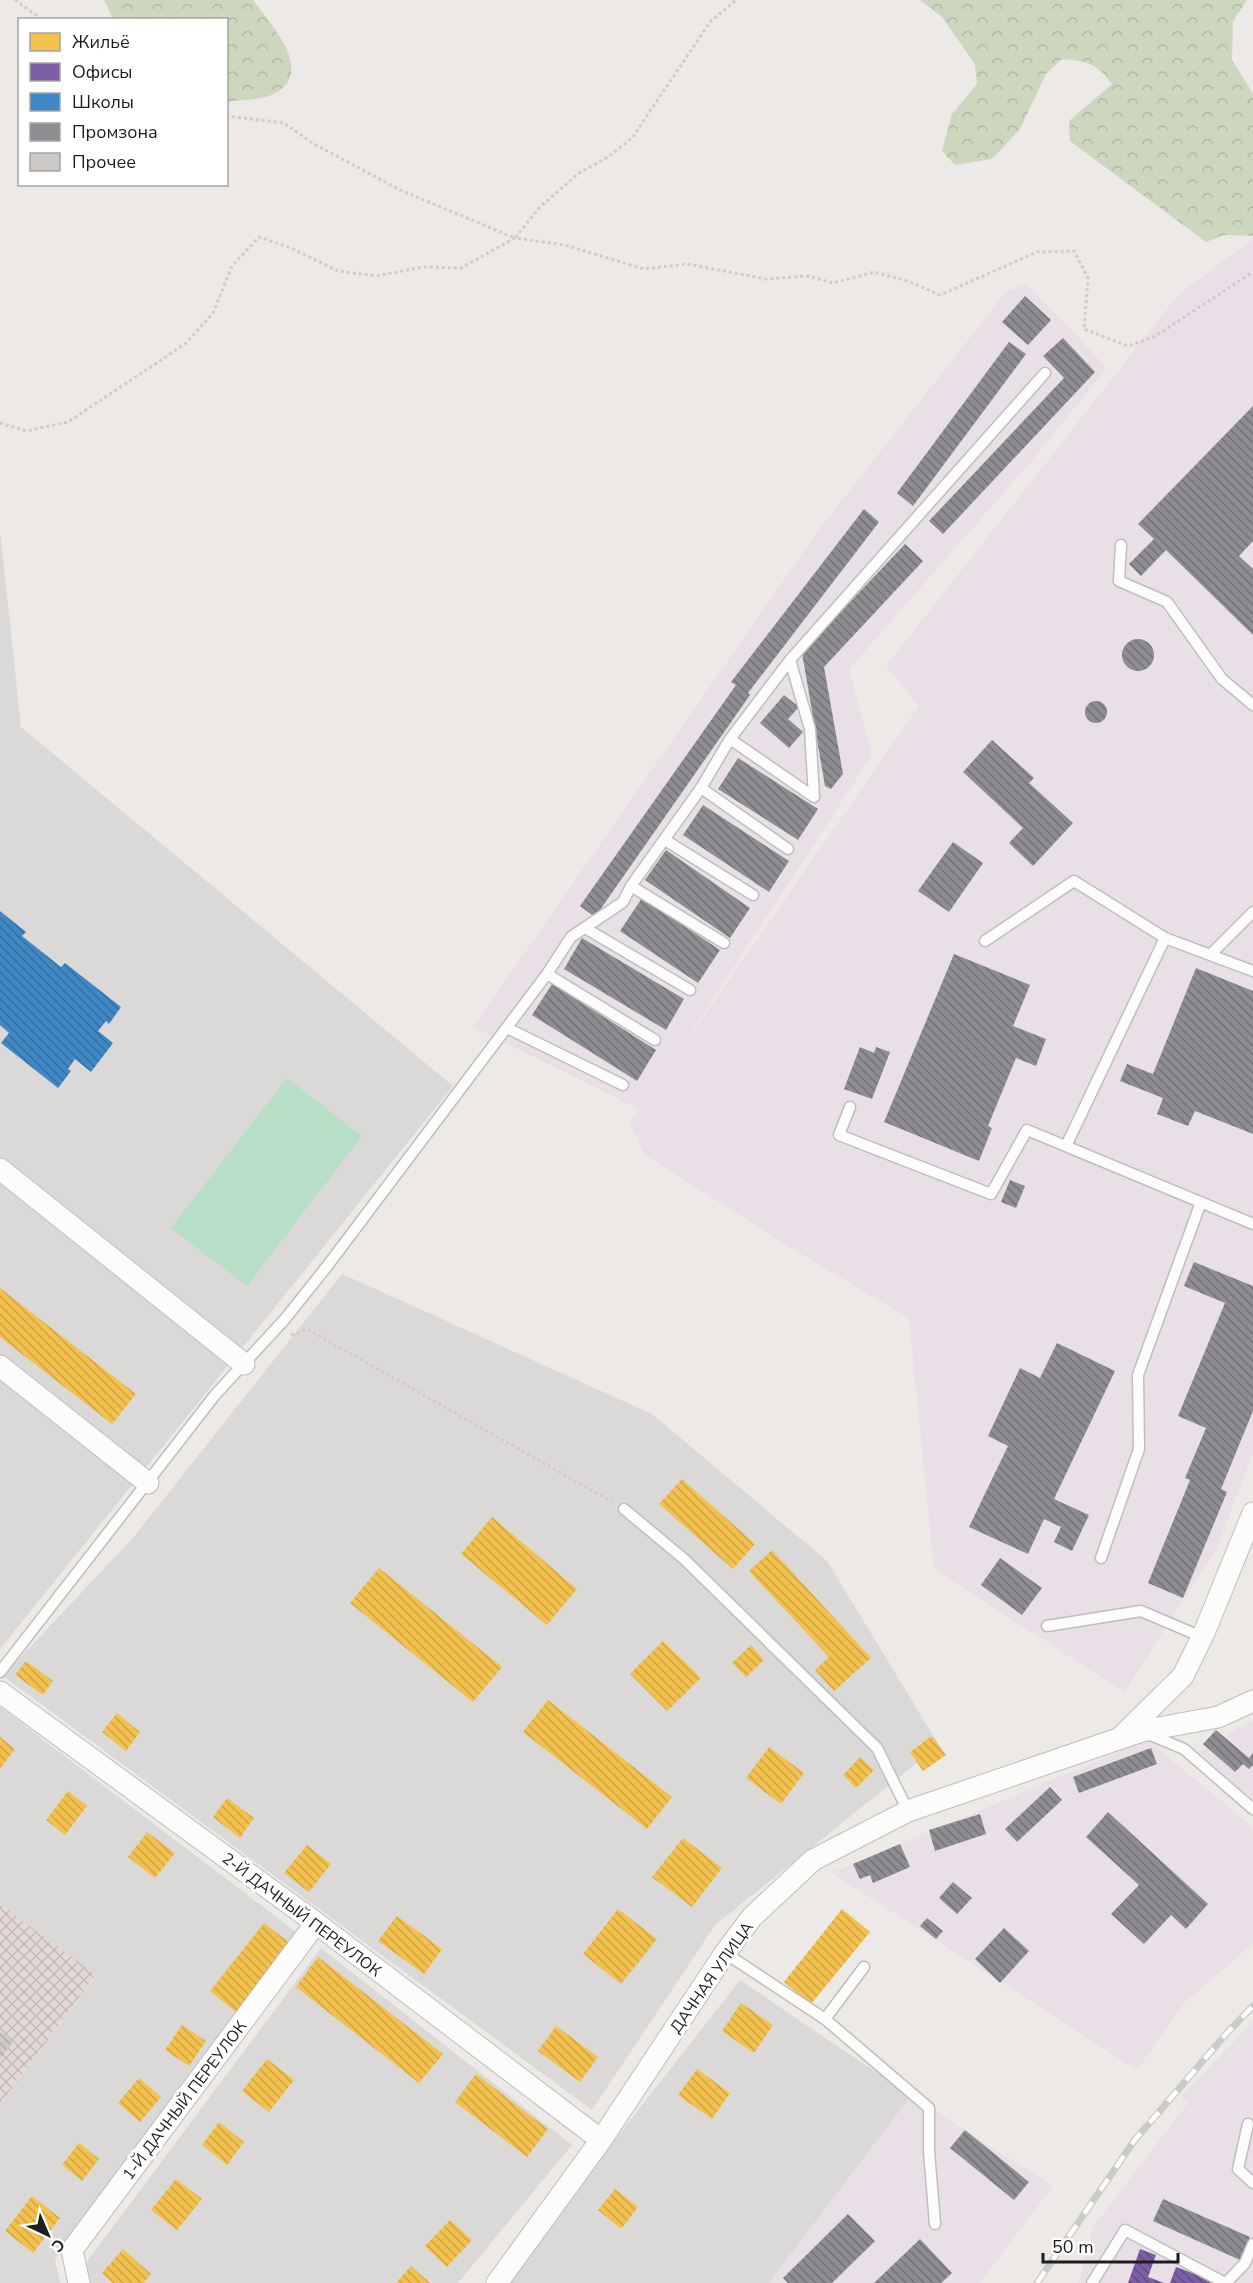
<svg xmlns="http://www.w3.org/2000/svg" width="1253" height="2283" font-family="'Nunito Sans',sans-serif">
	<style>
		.residential { fill: #dbd9d8 }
		.industrial { fill: #e9dfe6 }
		.military { fill: url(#military-cross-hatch) }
		.forest { fill: url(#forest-crowns) }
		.pitch { fill: #b6dfc5 }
		.homes { fill: url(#homes-back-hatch) }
		.offices { fill: url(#offices-back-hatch) }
		.schools { fill: url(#schools-back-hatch) }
		.industry { fill: url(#industry-back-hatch) }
		.building { fill: url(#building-back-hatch) }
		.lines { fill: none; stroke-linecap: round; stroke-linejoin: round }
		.service-casing { stroke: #bfbebc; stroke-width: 13 }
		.minor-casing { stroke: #bfbebc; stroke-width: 23 }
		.path { stroke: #d5c8c8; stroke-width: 3; stroke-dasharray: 3 3; stroke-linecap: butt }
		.service { stroke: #fcfcfb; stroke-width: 10 }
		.minor { stroke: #fcfcfb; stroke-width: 21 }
		.rail-casing { stroke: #cacac9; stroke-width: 7 }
		.rail { stroke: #fff; stroke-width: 4.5; stroke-dasharray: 14; stroke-linecap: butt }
		.labels { text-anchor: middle; stroke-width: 6; stroke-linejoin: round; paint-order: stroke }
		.street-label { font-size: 16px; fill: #1d1d1d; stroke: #fff }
	</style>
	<defs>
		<pattern id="military-cross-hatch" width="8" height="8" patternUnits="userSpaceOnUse" patternTransform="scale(1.5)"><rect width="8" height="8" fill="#e5d9d7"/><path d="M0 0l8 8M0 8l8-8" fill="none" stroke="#c4bab8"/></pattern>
		<pattern id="forest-crowns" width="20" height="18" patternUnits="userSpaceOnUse" patternTransform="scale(1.5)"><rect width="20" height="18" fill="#ccd7be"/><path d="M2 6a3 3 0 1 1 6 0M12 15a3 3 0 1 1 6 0" fill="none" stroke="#afb8a3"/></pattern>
		<pattern id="homes-back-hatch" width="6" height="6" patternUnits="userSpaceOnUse" patternTransform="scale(1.5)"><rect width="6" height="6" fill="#f2c14e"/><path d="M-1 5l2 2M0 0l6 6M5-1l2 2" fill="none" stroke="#cfa544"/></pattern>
		<pattern id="offices-back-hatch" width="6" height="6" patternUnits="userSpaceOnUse" patternTransform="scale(1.5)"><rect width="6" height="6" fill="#7b5ea7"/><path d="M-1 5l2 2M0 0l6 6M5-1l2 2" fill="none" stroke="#644d87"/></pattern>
		<pattern id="schools-back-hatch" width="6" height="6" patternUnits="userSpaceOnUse" patternTransform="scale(1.5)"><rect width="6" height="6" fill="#3f88c5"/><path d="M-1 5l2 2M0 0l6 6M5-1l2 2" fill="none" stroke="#346f9f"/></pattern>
		<pattern id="industry-back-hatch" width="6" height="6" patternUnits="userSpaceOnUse" patternTransform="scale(1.5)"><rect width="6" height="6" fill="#8d8d92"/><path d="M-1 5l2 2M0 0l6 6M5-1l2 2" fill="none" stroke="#737377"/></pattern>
		<pattern id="building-back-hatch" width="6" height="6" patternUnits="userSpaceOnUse" patternTransform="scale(1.5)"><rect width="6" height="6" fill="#cdc9c7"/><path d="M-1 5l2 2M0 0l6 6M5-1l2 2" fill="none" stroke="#b0acaa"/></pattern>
	</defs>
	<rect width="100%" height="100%" fill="#ece9e6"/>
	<path class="residential" d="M0,530L21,727L453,1086L0,1649Z
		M342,1274L652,1414L827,1561L939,1745L715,1925L592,2110L3,1676L132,1539Z
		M0,1707L296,1932L55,2259L60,2283H0V2104L96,1976L0,1904Z
		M321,1948L572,2145L458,2283H89L86,2271L88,2260Z
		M740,1980L911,2096L769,2283H503Z"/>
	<path class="industrial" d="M1253,239V1453L1216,1550L1124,1692L934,1569L909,1318L788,1246L645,1155L630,1123L639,1109L473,1027L818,531L1005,293L1027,284L1107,368L1028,465L849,669L872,755L660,1080L919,706L886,666L1179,294Z
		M1253,1721V1800L1198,1751Z
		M1147,1740L1253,1827V1944L1185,2002L1137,2070L832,1873Z
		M1253,2022V2283H1079L1093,2227L1188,2103L1182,2095Z
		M911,2096L1053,2186L980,2283H769Z"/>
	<path class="military" d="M0,1904L96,1975L0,2104Z"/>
	<path class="forest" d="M104,0H253C271,25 320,76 269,96C256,100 239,100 227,102L226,20L113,19Z
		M920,0H1247L1233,21L1232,60L1253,94V236L1224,235L1206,242L1070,141L1069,121L1112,84C1097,63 1086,61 1062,59L1046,74L1020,129L992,159L955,165L942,151L952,114L977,84L975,64L942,17Z"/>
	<path class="pitch" d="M287,1078L362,1136L247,1286L171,1228Z"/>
	<path class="homes" d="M0,1288L136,1394L112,1424L0,1337Z
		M682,1479L755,1544L733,1569L659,1504Z
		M492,1517L577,1589L547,1625L461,1554Z
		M772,1550L871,1658L834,1691L815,1670L829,1657L749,1571Z
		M379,1568L502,1667L473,1702L350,1603Z
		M663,1641L701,1678L667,1711L630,1674Z
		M751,1645L764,1660L746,1677L732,1663Z
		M26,1661L53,1681L43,1695L15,1675Z
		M548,1700L672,1797L647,1829L523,1732Z
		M117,1713L140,1732L126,1751L102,1732Z
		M932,1736L946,1755L923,1771L910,1752Z
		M0,1737L15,1749L0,1769Z
		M769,1747L804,1773L781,1804L746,1778Z
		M860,1757L874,1770L856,1788L843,1775Z
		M68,1791L87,1806L65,1835L46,1820Z
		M227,1798L254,1818L240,1838L213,1817Z
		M147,1832L175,1853L155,1878L128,1857Z
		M683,1838L722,1868L692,1907L652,1877Z
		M307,1845L331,1864L309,1892L284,1873Z
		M618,1909L657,1939L621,1984L583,1954Z
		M842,1909L870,1932L811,2004L784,1982Z
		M397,1916L442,1949L424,1974L378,1941Z
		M264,1923L291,1944L236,2012L210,1991Z
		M318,1957L443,2054L419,2083L296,1987Z
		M741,2003L773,2025L754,2053L722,2031Z
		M182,2025L206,2041L189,2066L165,2050Z
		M556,2026L598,2057L580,2082L538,2051Z
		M267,2059L294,2080L269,2112L242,2091Z
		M697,2069L730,2093L712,2119L678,2095Z
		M476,2074L548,2129L527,2157L455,2102Z
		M139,2078L161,2097L140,2122L118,2103Z
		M219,2122L244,2142L227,2165L202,2145Z
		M79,2143L99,2159L82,2181L62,2165Z
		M176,2179L202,2199L177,2230L151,2210Z
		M615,2189L638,2207L621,2229L598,2210Z
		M32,2196L60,2218L33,2253L5,2231Z
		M450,2220L472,2240L447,2267L425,2246Z
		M123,2249L151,2274L143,2283H113L102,2273Z
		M411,2266L430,2283H396Z"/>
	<path class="offices" d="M1140,2249L1156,2255L1148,2277L1164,2283H1128Z
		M1176,2267L1212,2280L1210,2283H1170Z"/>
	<path class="schools" d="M0,911L26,932L22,936L61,967L65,963L121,1007L109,1024L106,1021L98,1031L113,1043L91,1072L75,1059L68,1069L71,1071L58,1088L1,1043L9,1033L0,1025Z"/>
	<path class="industry" d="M1025,296L1051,320L1028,345L1002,322Z
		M1063,338L1095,372L943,534L929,521L1064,378L1043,356Z
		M1009,342L1026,354L913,506L897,493Z
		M1253,406V541L1239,556L1253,569V635L1166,550L1141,576L1129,564L1154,539L1138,524Z
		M864,509L879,522L748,693L750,695L595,917L580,906L736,685L731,682Z
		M905,544L923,561L824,667L843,774L831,789L825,786L802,653Z
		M1122 655a16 16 0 1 1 32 0a16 16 0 1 1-32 0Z
		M784,695L799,707L788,719L803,732L789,748L760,723Z
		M1085 712a11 11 0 1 1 22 0a11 11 0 1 1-22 0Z
		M992,740L1034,778L1029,783L1073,823L1033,866L1009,843L1023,828L963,772Z
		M738,758L818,809L798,840L718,789Z
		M703,805L789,861L769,892L683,835Z
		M953,842L983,863L949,912L918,891Z
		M666,850L750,908L730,938L645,880Z
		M642,898L720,950L698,983L620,931Z
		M582,938L684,999L666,1030L564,969Z
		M954,954L1030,985L1013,1026L1046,1039L1036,1066L1016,1058L988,1126L992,1128L979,1161L884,1122Z
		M1196,968L1253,991V1134L1195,1111L1188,1126L1157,1114L1163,1098L1120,1081L1127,1064L1153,1074Z
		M552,984L656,1050L637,1081L532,1015Z
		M860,1047L874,1053L876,1047L890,1052L872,1099L844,1089Z
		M1010,1180L1025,1186L1016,1208L1001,1202Z
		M1194,1262L1253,1286V1411L1221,1489L1227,1492L1183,1598L1148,1583L1190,1480L1185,1478L1206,1428L1178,1416L1225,1303L1184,1286Z
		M1057,1343L1115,1371L1054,1499L1089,1515L1072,1551L1054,1542L1061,1527L1044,1519L1028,1554L969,1527L1008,1446L988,1436L1020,1368L1040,1378Z
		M1000,1558L1042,1588L1022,1615L981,1585Z
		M1216,1730L1249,1758L1253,1753V1765L1249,1769L1243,1764L1235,1772L1203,1744Z
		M1151,1748L1157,1764L1079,1793L1073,1777Z
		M1050,1787L1062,1800L1017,1842L1005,1829Z
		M1108,1812L1208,1904L1186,1929L1171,1915L1144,1944L1111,1914L1139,1885L1086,1837Z
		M980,1814L986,1834L935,1851L929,1830Z
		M900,1844L910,1867L873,1883L870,1875L860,1879L853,1864Z
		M953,1882L972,1898L957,1914L939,1898Z
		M927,1918L943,1931L936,1939L920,1926Z
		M1004,1928L1029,1951L1000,1983L975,1959Z
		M965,2130L1029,2182L1014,2200L950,2148Z
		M1163,2199L1250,2237L1240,2260L1153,2221Z
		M848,2214L875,2241L832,2283H788L783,2278Z
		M920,2239L952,2273L941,2283H874Z"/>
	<path class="building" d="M0,2032L13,2042L0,2059Z"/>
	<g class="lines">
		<defs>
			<path id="service" d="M1121,545L1119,581L1167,602L1222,679L1253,705
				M730,739L814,797L810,729L790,660
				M701,788L788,849
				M665,840L753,895
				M631,886L724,943
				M585,928L690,990
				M985,941L1074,881L1165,938
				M1210,955L1253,912
				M547,974L655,1040
				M507,1028L623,1085
				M850,1107L839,1135L991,1194L1027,1130L1253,1224
				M1066,1146L1165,938L1253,971
				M624,1509L684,1559L877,1748L908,1811
				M1101,1558L1139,1449L1138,1375L1201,1202
				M1047,1626L1141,1611L1202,1637
				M0,1672L215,1395L285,1319L328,1265L547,974L571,937L623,902L631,886L701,788L730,739L790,660L1045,373
				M1148,1734L1184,1749L1253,1809
				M725,1953L825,2019L929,2108V2151L935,2224
				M825,2019L864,1967
				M1248,2124L1238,2169L1253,2183
				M1092,2283L1125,2230L1225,2283
				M1226,2283L1245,2263L1253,2244"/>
			<path id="minor" d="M0,1169L244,1364
				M0,1366L148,1483
				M0,1692L316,1923L601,2140
				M1122,1736L1183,1676L1204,1633L1253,1513
				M79,2283L72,2250L316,1923
				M497,2283L601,2140L725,1953L752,1917L813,1860L908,1811L1121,1738L1142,1731L1218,1717L1253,1701"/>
		</defs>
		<use href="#service" class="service-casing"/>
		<use href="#minor" class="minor-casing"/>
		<path class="path" d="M15,0L43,20
			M226,116L284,123L314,144L400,190L515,238L539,208L579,173L608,157L632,138L710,22L736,0
			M0,423L26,431L68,422L185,344L213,313L232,266L259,237L291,248L338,271L376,276L423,267L461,268L515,238L565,245L644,269L687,264L766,279L808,276L833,283L874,272L908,281L940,295L1037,252L1074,251L1088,278L1084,329L1128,346L1154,337L1253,272
			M291,1335L307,1329L612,1502"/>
		<use href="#service" class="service"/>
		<use href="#minor" class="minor"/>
		<defs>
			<path id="rail" d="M1037,2283L1134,2141L1226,2034L1253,2006"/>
		</defs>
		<use href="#rail" class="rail-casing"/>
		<use href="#rail" class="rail"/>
	</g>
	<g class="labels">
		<g class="street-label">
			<text transform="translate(302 1914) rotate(37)" y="6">2-Й ДАЧНЫЙ ПЕРЕУЛОК</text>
			<text transform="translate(711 1977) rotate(-55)" y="6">ДАЧНАЯ УЛИЦА</text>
			<text transform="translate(184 2100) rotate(-53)" y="6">1-Й ДАЧНЫЙ ПЕРЕУЛОК</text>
		</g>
	</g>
	<rect x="18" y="18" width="210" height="168" fill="#ffffff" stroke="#a5a5a5" stroke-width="1.5"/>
	<rect x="30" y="33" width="30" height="18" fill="#f2c14e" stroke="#a5a5a5" stroke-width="1.5"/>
	<text x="72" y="48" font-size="18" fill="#1d1d1d">Жильё</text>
	<rect x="30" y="63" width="30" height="18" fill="#7b5ea7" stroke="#a5a5a5" stroke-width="1.5"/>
	<text x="72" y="78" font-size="18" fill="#1d1d1d">Офисы</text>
	<rect x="30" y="93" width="30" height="18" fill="#3f88c5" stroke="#a5a5a5" stroke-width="1.5"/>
	<text x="72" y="108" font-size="18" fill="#1d1d1d">Школы</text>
	<rect x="30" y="123" width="30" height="18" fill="#8d8d92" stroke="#a5a5a5" stroke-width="1.5"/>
	<text x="72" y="138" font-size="18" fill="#1d1d1d">Промзона</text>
	<rect x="30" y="153" width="30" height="18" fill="#cdc9c7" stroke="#a5a5a5" stroke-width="1.5"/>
	<text x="72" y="168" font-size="18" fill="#1d1d1d">Прочее</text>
	<g transform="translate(48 2235) rotate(136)" stroke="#ffffff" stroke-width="4.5" paint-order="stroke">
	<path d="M0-4.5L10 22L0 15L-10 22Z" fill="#1d1d1d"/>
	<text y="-9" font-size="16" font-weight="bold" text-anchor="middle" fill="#1d1d1d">С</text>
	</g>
	<path d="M1043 2253v9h135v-9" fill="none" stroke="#1d1d1d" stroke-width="3"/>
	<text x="1052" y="2253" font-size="18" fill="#1d1d1d" stroke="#ffffff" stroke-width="4.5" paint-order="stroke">50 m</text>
</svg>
